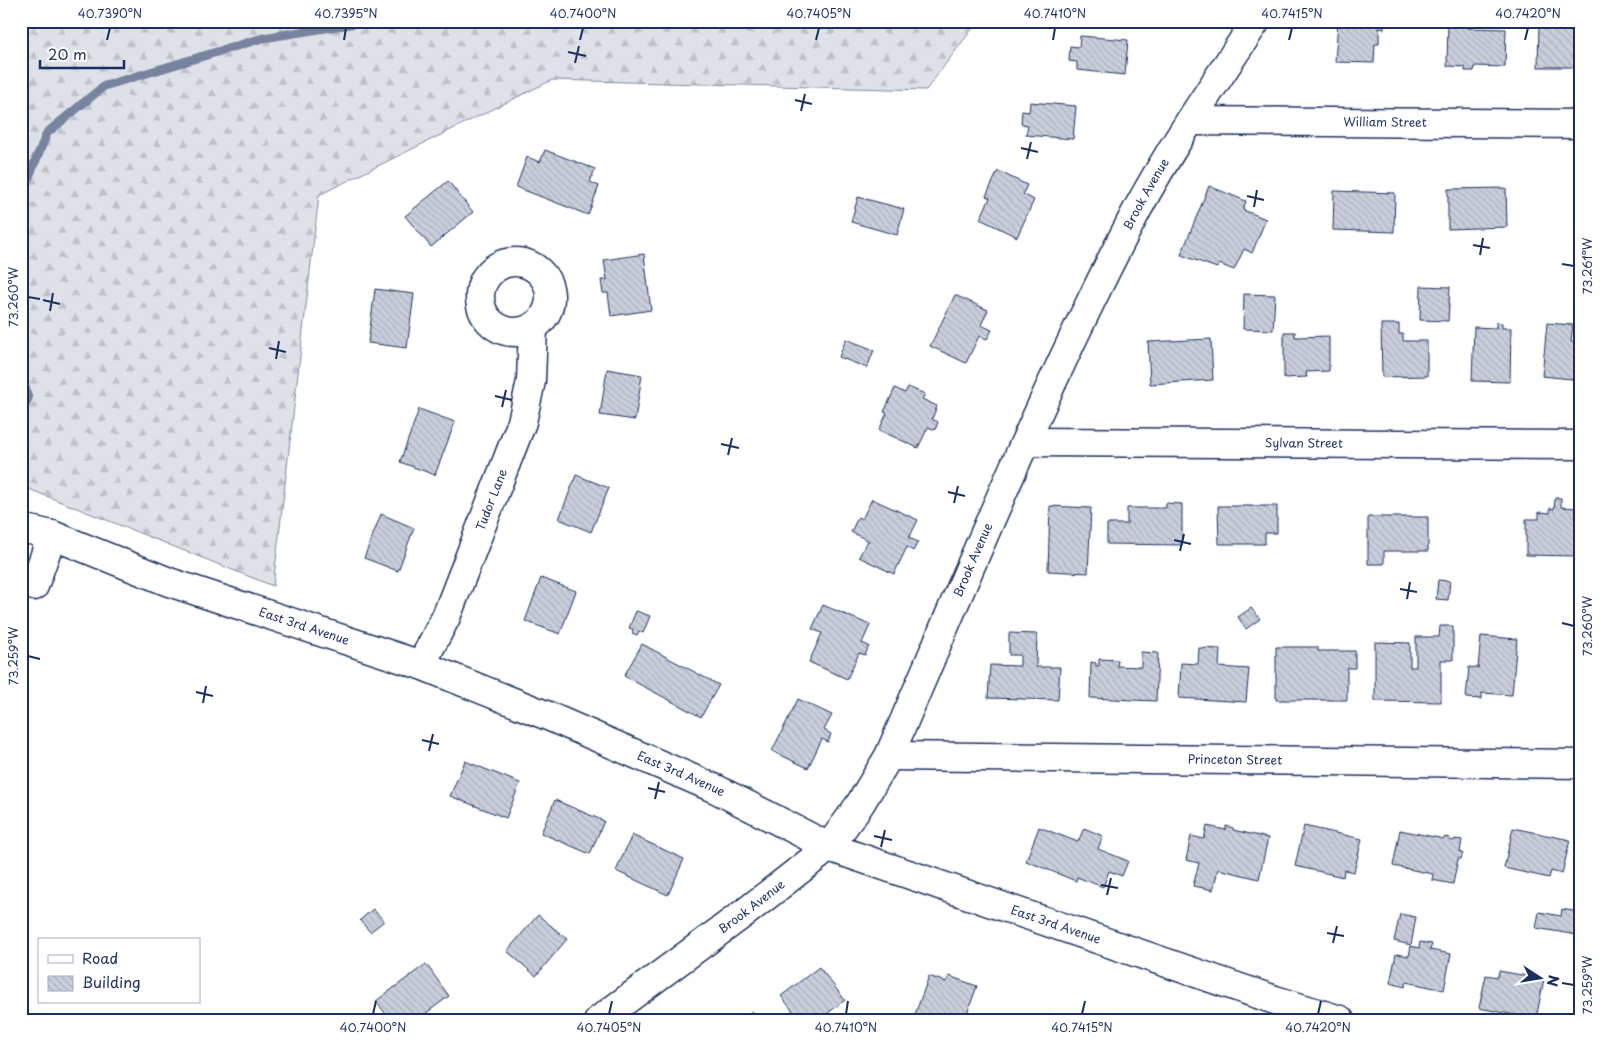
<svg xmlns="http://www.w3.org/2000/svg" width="1602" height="1041" font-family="'Playpen Sans',sans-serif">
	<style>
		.forest { fill: url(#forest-firs); stroke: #7c88a2 }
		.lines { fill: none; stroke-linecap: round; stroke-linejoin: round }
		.stream { stroke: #77839f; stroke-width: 9 }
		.building { fill: url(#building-back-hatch); stroke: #1b2f5e }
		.minor-casing { stroke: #1b2f5e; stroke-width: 31 }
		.minor { stroke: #fff; stroke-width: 28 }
		.ticks { fill: none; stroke: #1b2f5e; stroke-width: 2 }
		.labels { text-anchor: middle; stroke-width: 4.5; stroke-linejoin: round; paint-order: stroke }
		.street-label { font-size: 12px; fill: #1b2f5e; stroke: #fff }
		.neatline { fill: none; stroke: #1b2f5e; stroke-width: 2 }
		.ticks-label { font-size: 12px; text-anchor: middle; fill: #1b2f5e }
	</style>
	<defs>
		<pattern id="forest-firs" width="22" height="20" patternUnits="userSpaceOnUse" patternTransform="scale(1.25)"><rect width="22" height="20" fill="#dee1e7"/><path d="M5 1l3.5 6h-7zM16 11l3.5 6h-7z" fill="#bec1c9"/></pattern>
		<pattern id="building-back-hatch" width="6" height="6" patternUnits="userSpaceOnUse" patternTransform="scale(1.25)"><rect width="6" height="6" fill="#caceda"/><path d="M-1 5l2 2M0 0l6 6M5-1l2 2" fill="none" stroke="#adb1be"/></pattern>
	</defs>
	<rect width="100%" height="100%" fill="#fff"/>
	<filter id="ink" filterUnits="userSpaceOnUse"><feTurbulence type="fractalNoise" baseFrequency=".02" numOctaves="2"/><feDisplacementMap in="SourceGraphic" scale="10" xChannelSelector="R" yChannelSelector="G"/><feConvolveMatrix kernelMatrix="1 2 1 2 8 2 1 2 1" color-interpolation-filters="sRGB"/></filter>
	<g filter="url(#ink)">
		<path class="forest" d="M21,21H978L926,90L552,80L319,195L273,586L21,486Z"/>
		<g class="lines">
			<path class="stream" d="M21,196L47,133L104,86L263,38L369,21
				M21,374L28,398L21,415"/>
		</g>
		<path class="building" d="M1338,21H1384V29L1379,28V44H1375L1374,63L1335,62Z
			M1448,21H1468V28L1506,29L1505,67L1475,66L1474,71H1465V67L1447,66Z
			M1581,22V67H1538L1539,24L1581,25Z
			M1080,36L1128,40L1125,75L1077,70V62L1069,61L1070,46L1079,47Z
			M1030,102L1076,106L1073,139L1026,135L1028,125L1021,124L1022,111L1029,112Z
			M545,150L595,169L590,182L599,186L588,215L516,187L527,157L540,162Z
			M998,171L1027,185L1023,194L1034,200L1017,237L980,219L990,198L986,196Z
			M448,181L473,212L431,247L405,216Z
			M1209,186L1246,201L1243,210L1266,219L1252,253L1244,249L1234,270L1219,264L1217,268L1181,255Z
			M1506,188L1507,227L1448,229V189Z
			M1334,191L1395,193L1394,232L1333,230Z
			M858,197L904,209L897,235L851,222Z
			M644,254L651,310L611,316L608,293H603L601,280H607L604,260Z
			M1421,286L1450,287L1448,321L1420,320Z
			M375,289L414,294L407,348L368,343Z
			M1244,294L1275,295L1273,330L1243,329Z
			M955,295L988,310L981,325L992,330L987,339L979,336L966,363L930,346Z
			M1496,322L1502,323V328H1511L1510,382L1472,381L1474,327L1496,328Z
			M1547,323L1573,325L1571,342L1581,343V380L1542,376Z
			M1381,324H1399V334H1403V341H1427V376L1382,377Z
			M1284,332H1295V337L1329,336V371L1306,372L1307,377L1284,378Z
			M846,339L874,350L867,368L839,357Z
			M1211,339L1213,380L1150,384L1148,342Z
			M607,369L642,375L635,420L600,415Z
			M908,387L925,394L922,399L937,406L932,419L938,422L935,430L928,427L918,448L879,430L887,413L884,412L895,388L905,393Z
			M419,409L455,422L435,475L400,462Z
			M576,475L609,488L591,532L559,519Z
			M1555,498H1561V507L1576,508L1575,556L1526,555V519H1539V512L1550,513V508L1554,509Z
			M872,499L918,520L909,538L918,542L913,551L907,547L894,574L859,557L866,543L869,541L851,532L858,517L862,519Z
			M1166,503L1182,504V545L1107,544V524H1127V508H1166Z
			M1050,506L1091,508L1088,573L1048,571Z
			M1218,506H1277V533H1265V544H1219Z
			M381,514L414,528L398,571L364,558Z
			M1368,517H1428V551H1384V564H1368Z
			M541,578L576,591L560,634L525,621Z
			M1438,580L1450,581L1448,600L1436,599Z
			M823,605L870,625L862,643L869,646L865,655L859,653L847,679L809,662L822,633L812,629Z
			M1251,608L1260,619L1246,629L1238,617Z
			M636,611L650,616L643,633L639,631L637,635L632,633L633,629L629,628Z
			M1440,626H1453V660H1441V702L1375,701V642L1410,643V667H1416V637H1439Z
			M1009,633L1037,634L1036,667H1060L1058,700L988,698L990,665L1020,666V655H1009Z
			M1481,636L1517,639L1512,695L1482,693V699L1466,698L1469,667L1478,668Z
			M642,644L719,685L701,717L624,676Z
			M1581,644V699H1578Z
			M1276,647H1318V651H1355V668H1347V700H1276Z
			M1199,648L1220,649L1219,667L1249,669L1246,702L1179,698L1181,663L1198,664Z
			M1141,652L1158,653L1156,701L1090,698L1091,662L1096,663V666H1099V659L1118,660L1117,666L1141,667Z
			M798,699L832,715L824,730L831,734L828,742L822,739L808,768L772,751Z
			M465,761L520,783L506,818L450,796Z
			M555,800L604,821L590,854L541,833Z
			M1207,826L1226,830V826L1233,828V830L1268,838L1259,879L1218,869L1213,890L1193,886L1199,863L1186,860L1191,836L1204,839Z
			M1304,826L1362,839L1354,872L1344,870L1343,877L1295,866Z
			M1039,827L1078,842L1084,828L1103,836L1098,849L1128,861L1122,876L1109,871L1103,887L1077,877L1076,881L1026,861Z
			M1513,828L1570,840L1562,874L1551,871L1549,878L1504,868Z
			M1400,830L1444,839L1445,837L1450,838L1449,840L1454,841L1455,839L1462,840L1460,852L1463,853L1461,859H1458L1453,884L1432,880L1433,874L1393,866Z
			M632,835L684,859L668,895L616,871Z
			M373,909L384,921L370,932L360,920Z
			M1562,909L1578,912L1577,935L1536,928L1539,912L1561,916Z
			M1400,914L1416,917L1411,945L1394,941Z
			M538,915L567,939L536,976L507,951Z
			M1420,942L1432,944L1430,950L1451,954L1444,990L1406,982L1405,987L1390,983L1396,954L1409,956L1411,946L1419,948Z
			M426,964L449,996L417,1020H390L376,1001Z
			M819,967L845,1000L819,1020H800L781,996Z
			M1499,971L1544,979L1536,1019L1479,1008L1486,975L1498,977Z
			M929,976L946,982L949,976L977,986L965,1019L952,1014L950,1020H913Z
			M752,1011L759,1020H741Z
			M1049,1014L1063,1020H1047Z"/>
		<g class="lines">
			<defs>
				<g id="minor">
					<path id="s1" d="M1190,121L1581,124"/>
					<circle cx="515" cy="297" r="35"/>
					<path id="s2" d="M1026,442L1581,445"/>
					<path id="s3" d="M21,528L52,535L169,582L421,665L548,716L716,789L829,847L1275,1000L1340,1020"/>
					<path d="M34,586L52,535"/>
					<path id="s4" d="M421,665L446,617L522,422L531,381L533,327"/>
					<path id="s5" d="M889,756L1581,764"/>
					<path id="s6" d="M599,1020L747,911L829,847L860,804L889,756C968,573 1044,387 1137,210C1172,145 1215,83 1256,21"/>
				</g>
			</defs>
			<use href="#minor" class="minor-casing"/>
			<use href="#minor" class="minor"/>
		</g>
	</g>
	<path class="ticks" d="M107,40L110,28M344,40L346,28M580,40L583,28M816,40L819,28M1053,40L1055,28M1289,40L1292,28M1525,40L1528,28M568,52L586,56M575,63L579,46M795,100L812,104M801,111L805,94M1021,148L1038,152M1027,159L1031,142M1247,196L1264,200M1254,207L1257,190M1473,245L1490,248M1480,255L1483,238M1562,264L1574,266M28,297L40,299M43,300L60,304M50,311L53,293M269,348L286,352M276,359L279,341M495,396L512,400M502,407L506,390M721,444L739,448M728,455L732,438M948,492L965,496M954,503L958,486M1174,540L1191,544M1180,551L1184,534M1400,589L1417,592M1407,599L1410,582M1562,623L1574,626M28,656L40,659M196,692L213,696M203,703L206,686M422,740L439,744M429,751L433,734M648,788L665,792M655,799L659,782M874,836L892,840M881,847L885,830M1101,885L1118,888M1107,895L1111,878M1327,933L1344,936M1333,943L1337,926M1562,983L1574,985M373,1014L376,1001M609,1014L612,1001M846,1014L848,1001M1082,1014L1085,1001M1318,1014L1321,1001"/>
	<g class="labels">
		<g class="street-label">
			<text dy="4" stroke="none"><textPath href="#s1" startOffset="195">William Street</textPath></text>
			<text dy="4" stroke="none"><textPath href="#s6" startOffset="1015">Brook Avenue</textPath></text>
			<text dy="4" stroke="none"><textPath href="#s2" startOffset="278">Sylvan Street</textPath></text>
			<text dy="4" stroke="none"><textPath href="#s4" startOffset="180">Tudor Lane</textPath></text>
			<text dy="4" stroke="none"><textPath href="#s6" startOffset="610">Brook Avenue</textPath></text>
			<text dy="4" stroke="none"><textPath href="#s3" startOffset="300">East 3rd Avenue</textPath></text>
			<text dy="4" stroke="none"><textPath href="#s5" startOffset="346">Princeton Street</textPath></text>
			<text dy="4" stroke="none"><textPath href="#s3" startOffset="705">East 3rd Avenue</textPath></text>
			<text dy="4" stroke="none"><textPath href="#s6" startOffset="190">Brook Avenue</textPath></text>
			<text dy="4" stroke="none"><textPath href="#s3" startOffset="1110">East 3rd Avenue</textPath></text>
		</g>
	</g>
	<rect width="1602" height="1041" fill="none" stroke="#fff" stroke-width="55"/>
	<rect x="38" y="938" width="162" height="65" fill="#ffffff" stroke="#a4acbf"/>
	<rect x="48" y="955" width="25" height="8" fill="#ffffff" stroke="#a4acbf"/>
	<text x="82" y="964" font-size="15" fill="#1b2f5e">Road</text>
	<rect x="48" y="976" width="25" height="15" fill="url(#building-back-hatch)" stroke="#a4acbf"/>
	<text x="82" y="988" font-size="15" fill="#1b2f5e">Building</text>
	<g transform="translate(1540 978) rotate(102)" stroke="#ffffff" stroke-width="4" paint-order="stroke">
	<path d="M0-4L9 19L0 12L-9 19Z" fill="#1b2f5e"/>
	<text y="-8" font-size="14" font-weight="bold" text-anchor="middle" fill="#1b2f5e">N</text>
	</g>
	<path d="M40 60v8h84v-8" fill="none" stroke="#1b2f5e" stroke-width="2.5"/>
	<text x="48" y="60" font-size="15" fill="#1b2f5e" stroke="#ffffff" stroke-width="4" paint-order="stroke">20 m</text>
	<rect x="28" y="28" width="1546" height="986" class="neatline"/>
	<g class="ticks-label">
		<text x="110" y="18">40.7390°N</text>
		<text x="346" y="18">40.7395°N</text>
		<text x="583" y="18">40.7400°N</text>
		<text x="819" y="18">40.7405°N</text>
		<text x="1055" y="18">40.7410°N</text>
		<text x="1292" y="18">40.7415°N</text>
		<text x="1528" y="18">40.7420°N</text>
		<text transform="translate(1588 266) rotate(-90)" y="4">73.261°W</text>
		<text transform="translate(14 297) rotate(-90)" y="4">73.260°W</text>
		<text transform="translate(1588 626) rotate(-90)" y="4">73.260°W</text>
		<text transform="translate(14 656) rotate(-90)" y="4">73.259°W</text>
		<text transform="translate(1588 985) rotate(-90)" y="4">73.259°W</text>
		<text x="373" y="1032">40.7400°N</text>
		<text x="609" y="1032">40.7405°N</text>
		<text x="846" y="1032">40.7410°N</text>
		<text x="1082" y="1032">40.7415°N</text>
		<text x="1318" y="1032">40.7420°N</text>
	</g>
</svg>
